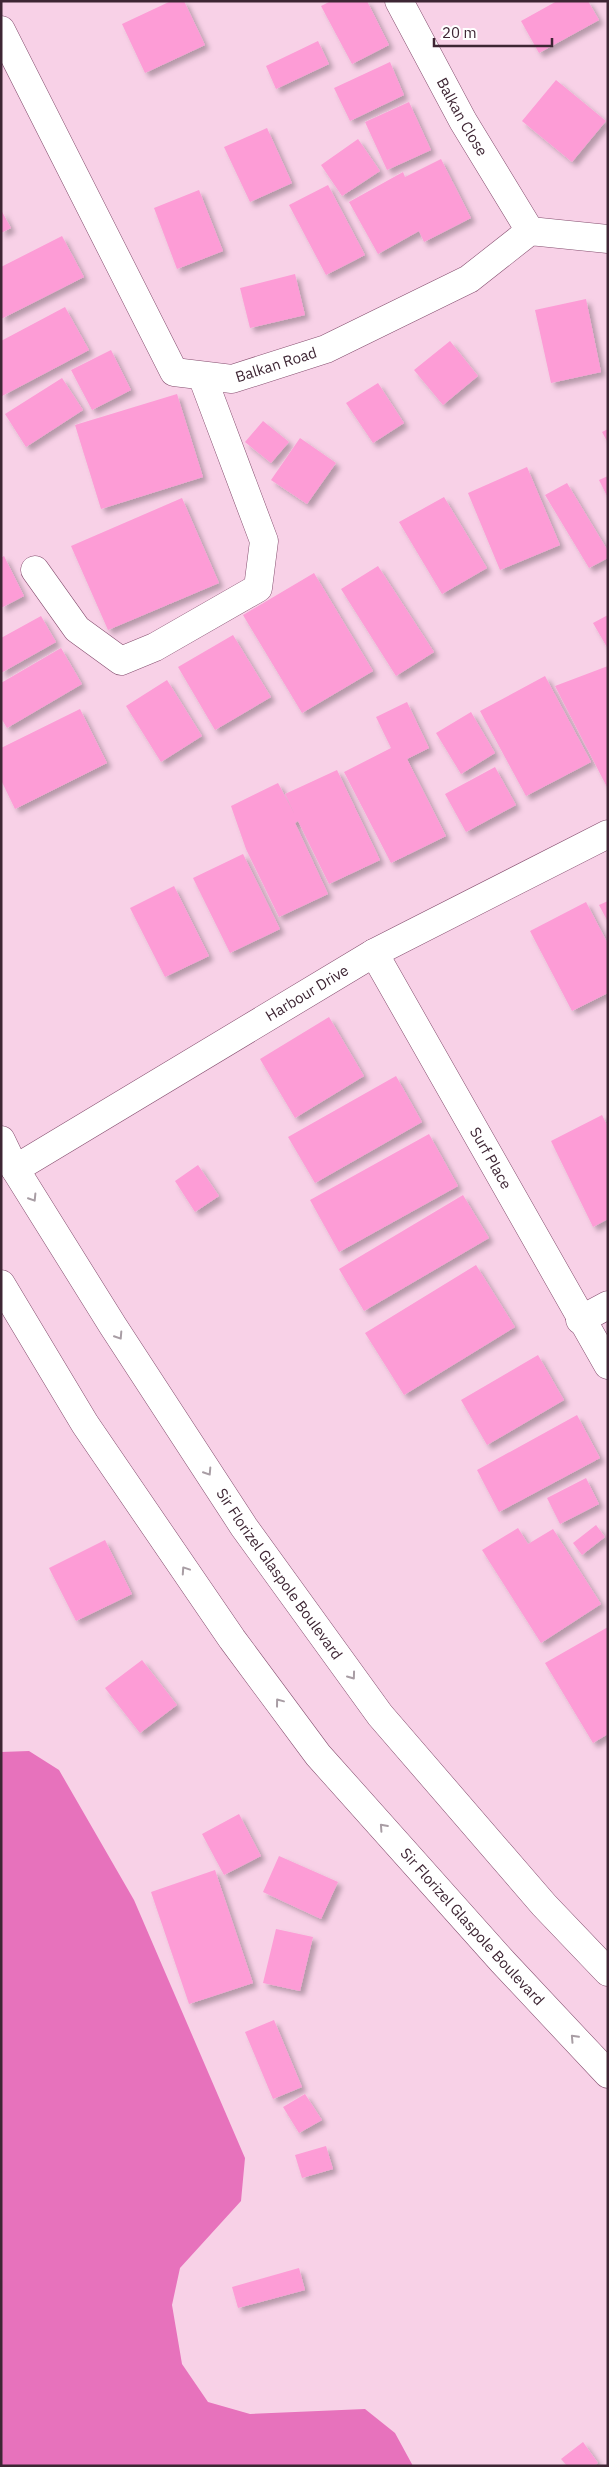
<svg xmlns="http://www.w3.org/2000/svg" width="609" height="2467" font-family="'IBM Plex Sans',sans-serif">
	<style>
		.water { fill: #e772bc }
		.building { fill: #fd9cd6; filter: url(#shadow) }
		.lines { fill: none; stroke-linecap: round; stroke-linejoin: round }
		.minor-casing { stroke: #844d6e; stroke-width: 29 }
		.trunk-casing { stroke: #844d6e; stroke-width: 29 }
		.minor { stroke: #fff; stroke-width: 28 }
		.trunk { stroke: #fff; stroke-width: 28 }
		.oneway { stroke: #a89da4 }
		.labels { text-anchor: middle; stroke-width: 4; stroke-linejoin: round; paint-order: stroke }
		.street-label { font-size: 15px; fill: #3e2634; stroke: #fff }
	</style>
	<defs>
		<filter id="shadow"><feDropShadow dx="4.5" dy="4.5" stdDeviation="2.5" flood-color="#0004"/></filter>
	</defs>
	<rect width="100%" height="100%" fill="#f8d1e7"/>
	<path class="water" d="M29,1751L59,1770L134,1900L245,2158L241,2201L180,2268L172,2305L182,2364L208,2402L250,2414L365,2409L395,2433L413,2466H1V1752Z"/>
	<path class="building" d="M171,1H184L205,45L145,73L122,24Z
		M331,1H367L389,45L352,64L321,6Z
		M557,1H588L599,20L539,53L521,21Z
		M318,41L329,64L276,89L266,66Z
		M390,62L404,95L350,121L334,88Z
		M556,80L606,121L572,162L522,121Z
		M409,102L431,150L387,170L365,122Z
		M267,128L292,183L250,202L224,147Z
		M358,139L380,171L342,196L321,165Z
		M441,159L471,218L424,242L419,231L378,254L349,202L403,172L405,177Z
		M328,185L365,255L326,275L289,205Z
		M199,190L223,251L177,269L154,208Z
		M1,210L11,228L1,233Z
		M62,236L84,277L1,319V267Z
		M295,274L305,315L250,328L240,288Z
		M586,299L601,372L551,383L535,310Z
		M65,307L89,350L2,396L1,341Z
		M450,341L478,376L443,405L414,370Z
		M111,350L131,390L92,410L71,370Z
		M62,378L83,410L26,447L5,414Z
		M378,383L404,423L373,443L346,403Z
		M177,394L203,477L101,509L75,425Z
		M263,421L289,442L271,463L245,442Z
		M608,429V443L602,432Z
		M300,438L336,463L307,504L271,480Z
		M527,467L560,545L500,570L468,493Z
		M608,476V498L599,480Z
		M567,483L608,551V558L589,568L545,495Z
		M444,497L487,568L442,594L399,522Z
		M182,498L219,583L108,630L71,546Z
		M4,556L24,596L1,608V558Z
		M378,566L434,652L396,676L341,589Z
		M314,573L373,671L302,713L243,615Z
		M608,615V649L593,623Z
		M41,616L56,642L1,673V638Z
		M233,635L271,697L215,730L178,667Z
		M61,648L82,684L7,728L1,718V683Z
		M608,666V789L555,686Z
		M545,676L591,762L526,796L480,711Z
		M167,680L202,736L161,762L126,706Z
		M407,702L429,748L407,759L446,836L391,863L344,772L391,748L376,717Z
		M80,709L107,763L15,809L1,780V748Z
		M471,712L495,753L461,774L436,733Z
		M495,767L516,805L466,832L445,794Z
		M337,770L380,860L329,884L298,821L295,823L328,894L279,917L246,849L231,806L278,783L294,813L285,794Z
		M243,854L280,929L230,953L193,878Z
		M174,886L209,956L165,977L130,908Z
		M608,901V922L599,905Z
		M586,902L608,944V993L572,1011L530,931Z
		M329,1017L364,1076L295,1118L260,1059Z
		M396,1076L422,1122L315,1183L288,1137Z
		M602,1115L608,1127V1219L593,1227L551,1141Z
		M429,1134L458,1186L339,1252L310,1200Z
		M198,1165L219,1196L195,1212L175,1181Z
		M463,1195L489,1238L364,1311L339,1269Z
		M476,1265L515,1327L404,1395L365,1333Z
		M538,1355L564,1400L487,1445L461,1400Z
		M577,1415L600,1458L499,1512L477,1470Z
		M586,1478L599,1504L560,1524L547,1498Z
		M596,1525L605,1537L582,1555L573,1543Z
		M518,1528L528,1544L553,1529L601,1604L541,1643L482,1550Z
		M105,1540L132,1594L76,1621L49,1568Z
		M608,1627V1734L593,1743L545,1663Z
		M142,1660L177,1705L140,1733L105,1688Z
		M239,1814L261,1856L224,1875L202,1834Z
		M279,1856L338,1882L321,1919L263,1892Z
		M215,1870L253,1983L189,2004L151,1892Z
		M276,1929L313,1937L300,1991L263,1983Z
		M274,2020L302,2087L273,2099L245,2032Z
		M305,2094L322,2120L299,2133L283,2107Z
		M326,2146L333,2169L302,2178L295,2155Z
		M299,2268L305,2290L238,2308L232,2287Z
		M583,2442L598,2463L594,2466H567L561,2459Z"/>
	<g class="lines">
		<defs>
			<g id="minor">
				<path id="s1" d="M399,1L463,121L530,231"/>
				<path id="s2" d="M1,30L174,372L232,379L326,349L469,279L530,231L608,239"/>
				<path d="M35,570L77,629L121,661L155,647L258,588L264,541L202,376"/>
				<path id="s3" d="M374,953L608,1365"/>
				<path id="s4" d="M15,1169L374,953L608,834"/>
				<path d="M580,1320L608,1305"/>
			</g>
			<g id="trunk">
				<path id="s5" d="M1,1140L15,1169L113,1326L244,1527L380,1715L544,1905L608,1972"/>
				<path id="s6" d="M1,1284L85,1424L232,1639L318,1755L502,1961L608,2074"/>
			</g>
		</defs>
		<use href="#minor" class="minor-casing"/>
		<use href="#trunk" class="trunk-casing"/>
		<use href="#minor" class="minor"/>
		<use href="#trunk" class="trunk"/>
	</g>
	<defs><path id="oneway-chevron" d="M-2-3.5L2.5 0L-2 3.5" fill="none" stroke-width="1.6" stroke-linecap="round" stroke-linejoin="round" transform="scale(1.25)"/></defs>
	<g class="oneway">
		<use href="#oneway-chevron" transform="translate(33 1198) rotate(58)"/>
		<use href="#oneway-chevron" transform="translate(119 1336) rotate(57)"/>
		<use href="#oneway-chevron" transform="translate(208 1472) rotate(57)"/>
		<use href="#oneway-chevron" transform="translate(185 1570) rotate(-124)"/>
		<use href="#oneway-chevron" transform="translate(352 1676) rotate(54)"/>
		<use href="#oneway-chevron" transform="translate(279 1702) rotate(-127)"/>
		<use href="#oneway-chevron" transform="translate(383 1827) rotate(-132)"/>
		<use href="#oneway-chevron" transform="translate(574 2038) rotate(-133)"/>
	</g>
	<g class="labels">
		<g class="street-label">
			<text dy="5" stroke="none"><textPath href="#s1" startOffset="132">Balkan Close</textPath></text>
			<text dy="5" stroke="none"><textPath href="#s2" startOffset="488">Balkan Road</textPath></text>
			<text dy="5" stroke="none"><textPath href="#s4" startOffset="341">Harbour Drive</textPath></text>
			<text dy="5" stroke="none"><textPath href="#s3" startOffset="236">Surf Place</textPath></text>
			<text dy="5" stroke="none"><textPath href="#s5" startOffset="516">Sir Florizel Glaspole Boulevard</textPath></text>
			<text dy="5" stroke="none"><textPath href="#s6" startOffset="799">Sir Florizel Glaspole Boulevard</textPath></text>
		</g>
	</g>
	<rect width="609" height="2467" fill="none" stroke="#3e2634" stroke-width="5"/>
	<path d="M434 38v8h118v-8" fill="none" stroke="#3e2634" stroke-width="2.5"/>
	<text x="442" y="38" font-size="15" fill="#3e2634" stroke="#ffffff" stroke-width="4" paint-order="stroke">20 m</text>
</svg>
